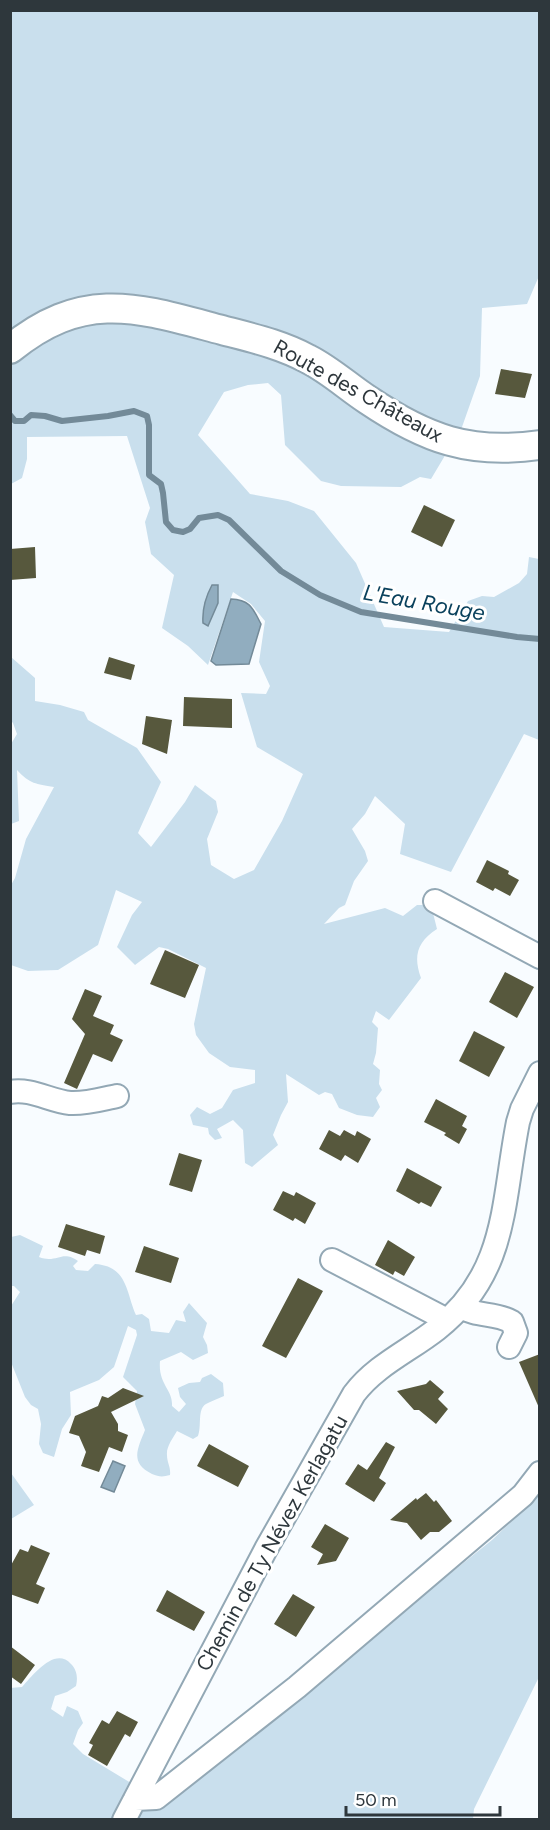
<svg xmlns="http://www.w3.org/2000/svg" width="550" height="1830" font-family="Figtree,sans-serif">
	<style>
		.green { fill: #c9dfed }
		.water { fill: #91adbf; stroke: #738a98; stroke-width: 1.5 }
		.lines { fill: none; stroke-linecap: round; stroke-linejoin: round }
		.stream { stroke: #738a98; stroke-width: 6 }
		.building { fill: #57583d }
		.minor-casing { stroke: #93a8b5; stroke-width: 26 }
		.tertiary-casing { stroke: #93a8b5; stroke-width: 32 }
		.minor { stroke: #fff; stroke-width: 22 }
		.tertiary { stroke: #fff; stroke-width: 28 }
		.labels { text-anchor: middle; stroke-width: 6; stroke-linejoin: round; paint-order: stroke }
		.street-label { font-size: 21px; fill: #2e373c; stroke: #fff }
		.water-label { font-size: 22px; font-style: italic; fill: #0a415c; stroke: #fff }
	</style>
	<rect width="100%" height="100%" fill="#f8fcff"/>
	<path class="green" d="M11,11H539V276L527,304L482,308L480,376L462,427L431,479L420,477L401,487L341,486L321,481L285,445L281,395L268,383L248,385L224,392L198,435L250,494L288,501L314,511L356,563L384,627L449,632L468,601L482,596L494,597L519,583L527,574L529,557L539,559V740L524,734L451,872L400,854L405,824L375,796L365,814L352,829L365,851L368,861L354,881L345,905L339,908L324,924L385,908L403,916L417,905H431L437,929C417,942 413,956 421,978L389,1020L376,1011L372,1022L378,1028L376,1053L373,1064L380,1070L379,1084L382,1090L376,1098L380,1107L373,1117L357,1115L339,1108L332,1094L325,1092L319,1095L286,1074L288,1102L281,1115L273,1135L278,1145L252,1167L245,1163L243,1130L233,1120L217,1129L222,1138L215,1140L209,1134L208,1128L193,1125L190,1115L197,1107L210,1114L222,1108L233,1090L255,1083V1070L230,1067L209,1053L196,1035L194,1024L206,968L168,949L159,947L135,965L117,947L132,915L142,902L116,890L98,945L58,970L28,971L11,965V885L15,878L26,839L54,787C36,784 30,784 17,770L19,821L11,824V744L17,734L13,723L11,721L10,653L11,657L35,678V701L60,705L84,712L88,720L137,748L161,782L138,833L151,847L185,802L195,785L216,801L218,812L207,839L211,865L234,879L254,870L282,821L303,774L257,747L241,693L266,694L270,686L259,662L265,621L251,604L233,592L208,665L188,646L162,628L174,575L151,554L145,522L150,508L127,436L27,437V459L22,478L11,484Z
		M20,1235L43,1246L39,1257C57,1264 62,1249 78,1261L73,1266L76,1270L88,1271L95,1264C128,1266 126,1293 136,1315L142,1314L149,1319L151,1331L169,1333L176,1320L186,1322L183,1312L189,1303L207,1323L203,1337L207,1345L208,1353L193,1360L181,1352L160,1361C158,1385 173,1389 172,1406L179,1412L186,1404L180,1397L178,1388L189,1383L200,1382L202,1378L211,1374L223,1383L224,1396C218,1399 211,1401 206,1404C197,1409 202,1426 198,1436L193,1439L177,1431C173,1438 166,1447 167,1455C167,1463 171,1467 170,1475C163,1477 159,1477 152,1474C129,1463 138,1448 145,1430L135,1404L137,1391L123,1377L137,1335L136,1330L128,1326L114,1367L99,1380L70,1392L71,1415L62,1429L54,1457L43,1453L39,1444L41,1424L38,1409L31,1405L25,1397L11,1362V1306L20,1292L14,1286H11V1237Z
		M11,1473L34,1505L11,1519L10,1473Z
		M539,1495V1677L474,1809L473,1819H11L10,1688L22,1687C33,1675 55,1646 71,1664C77,1670 78,1678 76,1686L67,1692L55,1696L51,1709L63,1717L67,1706L78,1711L83,1723L78,1730L73,1744L83,1754L164,1803L492,1540Z"/>
	<path class="water" d="M212,585H218V603L208,626L203,623C202,609 205,598 212,585Z
		M231,599C251,600 253,609 261,624L249,664L216,665L211,661Z
		M113,1461L125,1466L114,1492L101,1487Z"/>
	<g class="lines">
		<path class="stream" d="M10,415L15,421H24L31,415L45,416L62,421L108,416L134,411L147,416L149,425V475L161,484L163,493L166,522L173,530L183,532L190,529L199,518L218,515L229,520L281,571L320,595L361,612L517,637L540,639"/>
	</g>
	<path class="building" d="M501,369L532,374L525,398L495,394Z
		M424,505L455,520L442,547L411,532Z
		M35,547L36,578L10,580V549Z
		M109,657L135,665L131,680L104,673Z
		M184,697L232,699V728L183,726Z
		M146,716L172,720L167,754L142,744Z
		M487,860L509,871L508,874L519,880L510,896L495,888L493,891L476,882Z
		M165,950L199,965L185,998L150,984Z
		M505,972L534,987L517,1018L489,1002Z
		M85,989L102,996L93,1016L114,1025L110,1034L123,1040L112,1062L93,1054L77,1089L64,1083L85,1034L72,1019Z
		M474,1031L505,1047L489,1077L459,1061Z
		M436,1099L467,1116L462,1126L467,1129L459,1144L444,1135L446,1133L424,1122Z
		M329,1130L340,1136L344,1130L355,1136L357,1131L371,1139L358,1163L345,1155L341,1161L319,1149Z
		M179,1153L202,1160L192,1192L169,1185Z
		M407,1168L442,1187L431,1207L421,1202L419,1204L396,1191Z
		M283,1191L294,1196L296,1192L316,1203L305,1224L295,1218L293,1221L273,1210Z
		M66,1224L105,1236L100,1254L87,1250L85,1256L58,1247Z
		M388,1240L415,1257L404,1276L395,1271L393,1275L375,1265Z
		M144,1246L179,1258L171,1283L135,1272Z
		M298,1278L323,1291L286,1358L262,1346Z
		M540,1354V1410L519,1362Z
		M430,1380L444,1392L438,1399L448,1409L436,1424L419,1410H414L397,1391L426,1384Z
		M123,1388L144,1396L111,1412L118,1424V1431L128,1435L122,1452L109,1447L99,1472L81,1466L86,1452L79,1436L69,1433L75,1416L98,1406L102,1396L108,1398Z
		M386,1442L395,1447L379,1478L386,1483L374,1502L345,1484L358,1464L367,1470Z
		M209,1444L249,1466L238,1487L197,1466Z
		M426,1493L434,1502L436,1500L452,1521L439,1532H430L421,1540L407,1523L390,1520L416,1498L417,1500Z
		M325,1524L349,1538L336,1561L317,1565L323,1554L311,1547Z
		M31,1545L50,1553L36,1584L45,1588L38,1604L10,1594V1567L20,1549L28,1552Z
		M167,1590L205,1612L194,1631L156,1611Z
		M293,1594L315,1607L296,1637L274,1624Z
		M10,1646L35,1665L21,1684L10,1676Z
		M117,1711L138,1722L130,1737L125,1734L107,1766L88,1755L93,1745L89,1743L102,1720L109,1724Z"/>
	<g class="lines">
		<defs>
			<path id="minor" d="M435,901L540,957
				M10,1092C31,1088 50,1101 70,1103C86,1104 102,1099 117,1096
				M332,1260L447,1320
				M461,1307C477,1317 495,1312 512,1322L516,1333L509,1347
				M135,1799L156,1798L297,1687L523,1495L540,1473
				M124,1820L266,1549L354,1394C376,1365 409,1351 437,1329C508,1273 502,1203 518,1122L522,1109L540,1073"/>
			<path id="tertiary" d="M10,349C85,288 139,308 222,330C252,338 280,344 308,359C330,370 348,387 368,400C426,439 470,455 540,445"/>
		</defs>
		<use href="#minor" class="minor-casing"/>
		<use href="#tertiary" class="tertiary-casing"/>
		<use href="#minor" class="minor"/>
		<use href="#tertiary" class="tertiary"/>
	</g>
	<g class="labels">
		<g class="street-label">
			<text transform="translate(358 391) rotate(29)" y="7">Route des Châteaux</text>
			<text transform="translate(272 1543) rotate(-61)" y="7">Chemin de Ty Névez Kerlagatu</text>
		</g>
		<g class="water-label">
			<text transform="translate(424 602) rotate(10)" y="8">L'Eau Rouge</text>
		</g>
	</g>
	<rect width="550" height="1830" fill="none" stroke="#2e373c" stroke-width="24"/>
	<path d="M346 1806v9h154v-9" fill="none" stroke="#2e373c" stroke-width="3"/>
	<text x="355" y="1806" font-size="18" fill="#2e373c" stroke="#ffffff" stroke-width="4.5" paint-order="stroke">50 m</text>
</svg>
